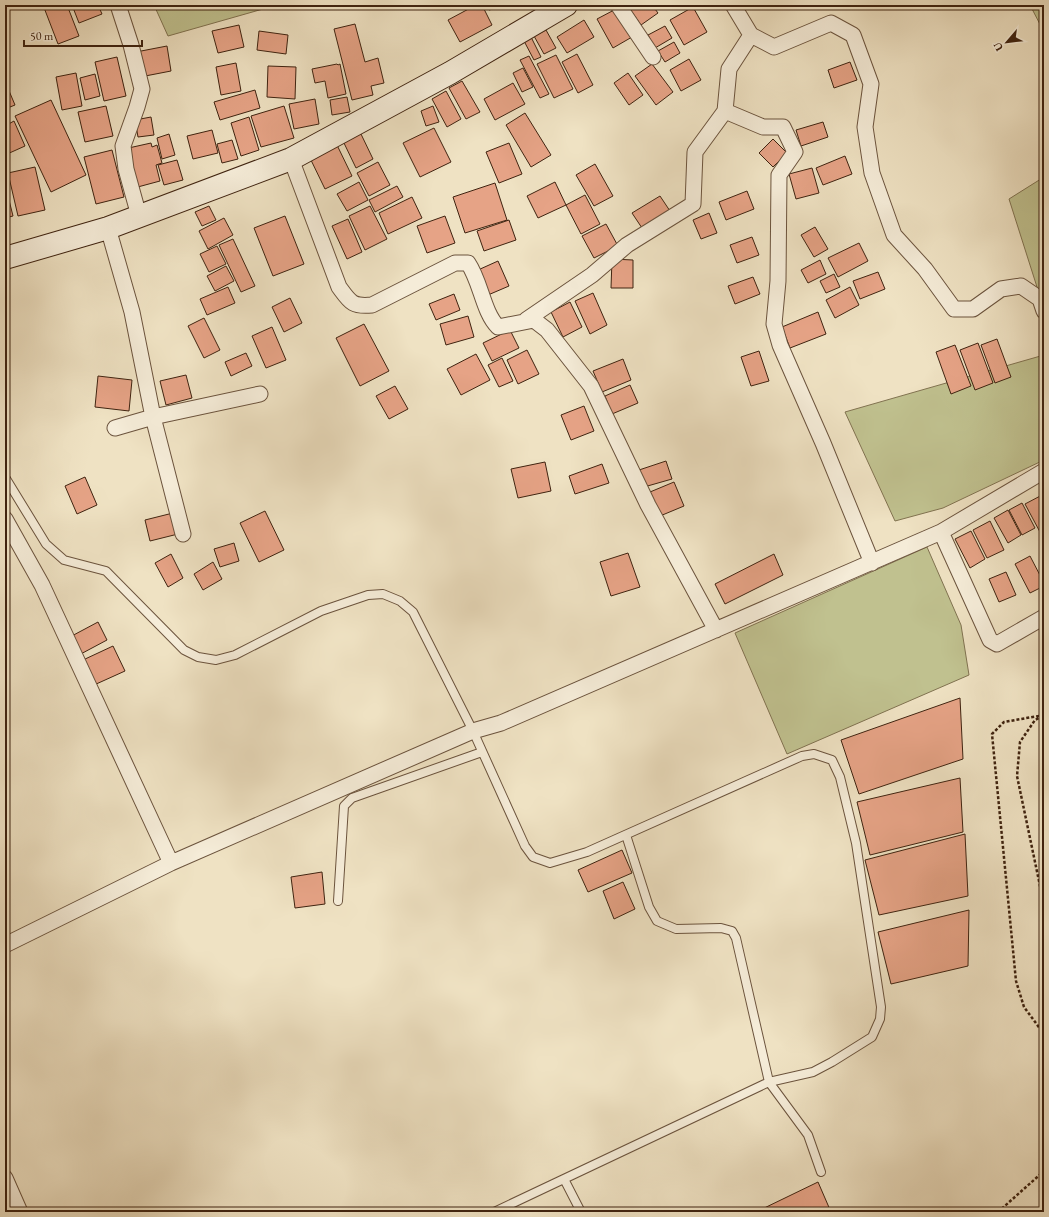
<svg xmlns="http://www.w3.org/2000/svg" width="1049" height="1217" font-family="'EB Garamond',serif">
	<style>
		.green { fill: #c0c18f; stroke: #807250 }
		.building { fill: #e6a386; stroke: #3f2310 }
		.lines { fill: none; stroke-linecap: round; stroke-linejoin: round }
		.service-casing { stroke: #6b533d; stroke-width: 10 }
		.minor-casing { stroke: #6b533d; stroke-width: 17 }
		.secondary-casing { stroke: #3f2310; stroke-width: 24 }
		.path { stroke: #3f2310; stroke-width: 2.5; stroke-dasharray: 3 2; stroke-linecap: butt }
		.service { stroke: #f5ecd8; stroke-width: 8 }
		.minor { stroke: #f5ecd8; stroke-width: 15 }
		.secondary { stroke: #f5ecd8; stroke-width: 22 }
	</style>
	<rect width="100%" height="100%" fill="#efe2c3"/>
	<filter id="stains"><feTurbulence type="fractalNoise" baseFrequency=".005" numOctaves="4"/><feColorMatrix values="0 0 0 0 .2 0 0 0 0 .09 0 0 0 0 .02 0 0 0 .5 -.17"/></filter>
	<radialGradient id="worn" r=".72"><stop offset=".6" stop-color="#630" stop-opacity="0"/><stop offset="1" stop-color="#630" stop-opacity=".3"/></radialGradient>
	<path class="green" d="M154,5H277L168,36Z
		M1030,5H1044V32Z
		M1044,177V309L1009,199Z
		M1044,355V460L943,508L895,521L845,412Z
		M927,547L961,625L969,675L787,754L735,633Z"/>
	<path class="building" d="M43,5H67L79,36L58,44Z
		M72,5H98L102,14L79,23Z
		M476,5H482L492,25L460,42L448,20Z
		M488,5H505V6L489,10Z
		M627,5H652L658,13L641,25Z
		M693,7L707,32L684,45L670,20Z
		M616,9L632,37L613,48L597,19Z
		M584,20L594,37L567,53L557,37Z
		M355,24L365,62L378,58L384,83L371,86L373,95L352,100L334,29Z
		M239,25L244,47L218,53L212,31Z
		M665,26L672,38L655,48L648,35Z
		M546,30L556,48L544,54L534,36Z
		M259,31L288,35L286,54L257,50Z
		M531,37L541,57L534,60L524,41Z
		M674,42L680,53L665,62L658,51Z
		M167,46L171,71L140,77L136,52Z
		M577,54L593,85L578,93L562,62Z
		M556,55L573,89L554,98L537,64Z
		M529,56L549,94L540,98L520,60Z
		M117,57L126,96L104,101L95,62Z
		M689,59L701,80L681,91L670,70Z
		M850,62L857,80L834,88L828,70Z
		M236,63L241,91L221,95L216,67Z
		M337,64L338,65L340,64L346,94L328,98L325,81L315,83L312,69Z
		M652,64L673,92L656,105L635,76Z
		M268,66L296,67L295,99L267,97Z
		M523,68L533,87L522,92L513,73Z
		M76,73L82,106L62,110L56,77Z
		M628,73L643,95L629,105L614,83Z
		M95,74L100,96L85,100L80,78Z
		M462,81L480,112L466,119L449,88Z
		M513,83L525,104L495,120L484,99Z
		M5,86H7L15,105L5,109Z
		M255,90L260,108L220,120L214,102Z
		M446,91L461,119L447,127L432,99Z
		M347,97L350,112L332,115L330,100Z
		M315,99L319,124L294,129L289,104Z
		M51,100L86,175L51,192L15,116Z
		M106,106L113,136L85,142L78,112Z
		M284,106L294,138L261,147L251,116Z
		M433,106L439,122L426,126L421,111Z
		M525,113L551,155L531,167L506,125Z
		M151,117L154,135L138,137L135,120Z
		M249,117L259,150L241,156L231,123Z
		M14,121L25,146L5,155V126Z
		M823,122L828,137L801,146L796,130Z
		M434,128L451,162L420,177L403,143Z
		M212,130L218,153L193,159L187,136Z
		M360,132L373,159L356,168L343,141Z
		M169,134L175,155L162,159L157,138Z
		M773,139L787,153L773,167L759,153Z
		M232,140L238,159L222,163L217,144Z
		M151,143L152,147L157,145L162,163L156,165L160,181L134,188L124,149Z
		M336,143L352,176L325,189L309,156Z
		M509,143L522,174L499,183L486,152Z
		M112,150L124,197L96,204L84,157Z
		M845,156L852,174L823,185L816,168Z
		M177,160L183,180L164,185L158,165Z
		M378,162L390,185L369,196L357,173Z
		M595,164L613,196L594,206L576,175Z
		M35,167L45,210L18,216L8,173Z
		M812,168L819,193L796,199L789,174Z
		M359,182L368,200L347,211L337,194Z
		M555,182L566,205L538,218L527,196Z
		M495,183L507,220L465,233L453,197Z
		M5,184L13,216L5,218Z
		M397,186L403,197L375,212L369,200Z
		M747,191L754,209L726,220L719,202Z
		M585,195L600,224L581,234L566,205Z
		M660,196L670,211L642,228L632,213Z
		M412,197L422,218L388,234L379,213Z
		M209,206L216,220L202,226L195,212Z
		M370,206L387,239L365,250L349,216Z
		M709,213L717,233L701,239L693,220Z
		M285,216L304,264L273,276L254,228Z
		M445,216L455,243L427,253L417,226Z
		M224,218L233,235L208,249L199,231Z
		M348,219L362,252L347,259L332,226Z
		M509,220L516,240L484,251L477,231Z
		M606,224L618,246L594,258L582,236Z
		M815,227L828,249L814,257L801,235Z
		M752,237L759,255L737,263L730,245Z
		M233,239L255,286L241,292L219,245Z
		M859,243L868,261L838,277L828,258Z
		M217,246L226,264L209,272L200,254Z
		M612,259L633,260V288H611Z
		M820,260L826,274L808,283L801,270Z
		M498,261L509,286L488,295L478,270Z
		M226,266L234,281L215,291L207,276Z
		M878,272L885,289L860,299L853,281Z
		M834,274L840,287L826,293L820,281Z
		M753,277L760,294L735,304L728,286Z
		M228,287L235,303L207,315L200,299Z
		M850,287L859,305L835,318L826,300Z
		M593,293L607,325L590,334L575,301Z
		M454,294L460,310L436,320L429,304Z
		M290,298L302,323L284,332L272,307Z
		M570,302L582,327L563,337L551,312Z
		M818,312L826,334L790,348L782,327Z
		M468,316L474,337L446,345L440,324Z
		M204,318L220,350L204,358L188,326Z
		M364,324L389,371L360,386L336,338Z
		M272,327L286,360L266,368L252,336Z
		M510,330L519,348L492,361L483,343Z
		M997,339L1011,377L995,383L981,345Z
		M978,343L993,383L975,390L960,350Z
		M955,345L971,386L951,394L936,352Z
		M527,350L539,374L518,384L507,360Z
		M759,351L769,381L751,386L741,357Z
		M246,353L252,366L231,376L225,362Z
		M476,354L490,380L461,395L447,369Z
		M502,358L513,381L499,387L488,365Z
		M623,359L631,380L602,392L593,371Z
		M186,375L192,398L166,405L160,381Z
		M98,376L132,380L129,411L95,407Z
		M630,385L638,403L612,414L605,396Z
		M395,386L408,409L389,419L376,396Z
		M584,406L594,431L571,440L561,415Z
		M666,461L672,479L644,487L639,470Z
		M545,462L551,491L518,498L511,469Z
		M602,464L609,483L575,494L569,476Z
		M85,477L97,505L77,514L65,486Z
		M674,482L684,506L660,516L650,492Z
		M1044,494V530L1040,532L1025,504Z
		M1022,503L1035,528L1022,535L1009,510Z
		M1008,510L1021,535L1008,543L994,518Z
		M265,511L284,550L259,562L240,523Z
		M173,513L178,534L150,541L145,520Z
		M990,521L1004,550L987,558L973,530Z
		M971,531L985,559L970,568L955,539Z
		M234,543L239,561L220,567L214,549Z
		M628,553L640,587L611,596L600,562Z
		M171,554L183,578L168,587L155,563Z
		M774,554L783,575L725,604L715,584Z
		M1030,556L1044,583V586L1030,593L1015,564Z
		M213,562L222,579L203,590L194,574Z
		M1006,572L1016,595L999,602L989,579Z
		M98,622L107,640L77,656L68,638Z
		M113,646L125,671L94,685L83,660Z
		M960,698L963,759L859,794L841,740Z
		M960,778L963,832L870,855L857,802Z
		M965,834L968,896L879,915L865,860Z
		M622,850L632,873L588,892L578,870Z
		M322,872L325,904L295,908L291,877Z
		M623,882L635,909L614,919L603,891Z
		M969,910L968,966L891,984L878,932Z
		M818,1182L831,1212H756Z"/>
	<g class="lines">
		<defs>
			<path id="service" d="M5,477L46,544L64,560L106,571L184,650L198,657L216,660L235,655L321,611L368,595L383,594L400,601L413,612L473,731L525,846L533,857L550,863L587,852L802,756L814,754L832,760L840,777L856,843L881,1007L880,1019L872,1037L832,1062L813,1072L769,1082L808,1135L821,1172
				M338,901L344,806L352,798L482,752
				M564,1179L581,1212
				M494,1212L769,1082L736,938L732,931L721,928L676,929L657,921L649,907L626,835"/>
			<path id="minor" d="M118,5L131,45L142,89L137,107L123,146L126,169L139,216
				M618,5L653,57
				M733,5L751,35L774,47L831,23L853,35L871,84L865,127L872,173L894,235L925,269L954,309H973L1001,289L1021,286L1040,299L1044,311
				M725,111L763,127H783L795,152L779,175L778,281L774,324L780,345L823,443L872,563
				M291,159L339,287C350,302 352,307 372,305L455,263H468C481,282 483,312 498,327L534,320L547,330L591,386L648,505L716,630
				M108,228L132,312L153,417L183,534
				M526,320L592,275L627,245L693,204L695,152L725,111L729,69L751,35
				M115,428L153,417L260,394
				M5,519L42,585L171,863
				M941,532L990,640L997,644L1044,617
				M5,945L171,863L473,731L501,723L941,532L1044,471
				M5,1178L20,1212"/>
			<path id="secondary" d="M5,258L108,228L291,159L450,73L566,5"/>
		</defs>
		<use href="#service" class="service-casing"/>
		<use href="#minor" class="minor-casing"/>
		<use href="#secondary" class="secondary-casing"/>
		<path class="path" d="M1044,715L1004,722L992,734L1016,981L1024,1007L1044,1034
			M1043,716L1035,720L1020,742L1017,776L1044,905
			M998,1212L1044,1171"/>
		<use href="#service" class="service"/>
		<use href="#minor" class="minor"/>
		<use href="#secondary" class="secondary"/>
	</g>
	<rect width="1049" height="1217" fill="none" stroke="#efe2c3" stroke-width="20"/>
	<rect x="6" y="6" width="1037" height="1205" fill="none" stroke="#3f2310" stroke-width="2"/>
	<rect x="10" y="10" width="1029" height="1197" fill="none" stroke="#3f2310"/>
	<g transform="translate(1007 42) rotate(242)" stroke="#f5ecd8" stroke-width="3" paint-order="stroke">
	<path d="M0-3L7 15L0 10L-7 15Z" fill="#3f2310"/>
	<text y="-6" font-size="11" font-weight="bold" text-anchor="middle" fill="#3f2310">U</text>
	</g>
	<path d="M24 40v6h118v-6" fill="none" stroke="#3f2310" stroke-width="2"/>
	<text x="30" y="40" font-size="12" fill="#3f2310" stroke="#f5ecd8" stroke-width="3" paint-order="stroke">50 m</text>
	<rect width="100%" height="100%" filter="url(#stains)"/>
	<rect width="100%" height="100%" fill="url(#worn)"/>
</svg>
